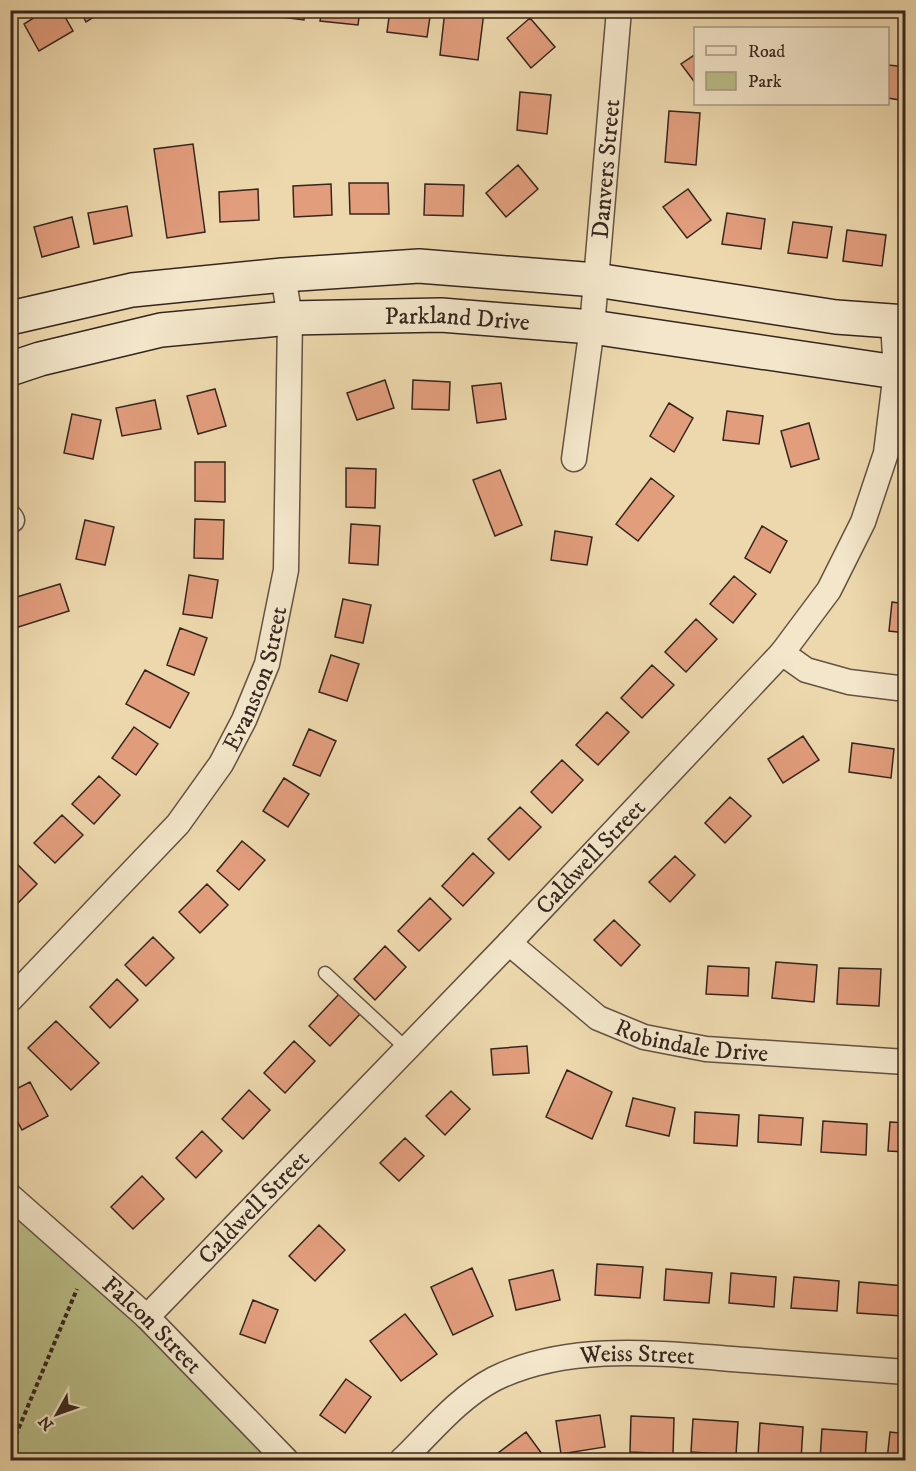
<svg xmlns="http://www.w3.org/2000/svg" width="916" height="1471" font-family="'IM FELL DW Pica',serif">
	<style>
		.green { fill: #babe88; stroke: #787254; stroke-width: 1.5 }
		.building { fill: #e29d7d; stroke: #36261f; stroke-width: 1.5 }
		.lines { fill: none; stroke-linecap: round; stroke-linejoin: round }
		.lane-casing { stroke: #645242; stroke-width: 15 }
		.street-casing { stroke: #645242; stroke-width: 27 }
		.secondary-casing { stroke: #36261f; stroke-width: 36 }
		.path { stroke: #36261f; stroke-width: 4; stroke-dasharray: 4.5 3; stroke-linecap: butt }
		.lane { stroke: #f3e6ca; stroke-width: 12 }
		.street { stroke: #f3e6ca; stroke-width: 24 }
		.secondary { stroke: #f3e6ca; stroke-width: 33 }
		.labels { text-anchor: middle; stroke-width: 6; stroke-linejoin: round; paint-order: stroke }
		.street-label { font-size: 24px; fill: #36261f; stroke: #f3e6ca }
	</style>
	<rect width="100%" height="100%" fill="#edd8ad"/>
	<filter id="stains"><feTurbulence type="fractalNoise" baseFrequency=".00333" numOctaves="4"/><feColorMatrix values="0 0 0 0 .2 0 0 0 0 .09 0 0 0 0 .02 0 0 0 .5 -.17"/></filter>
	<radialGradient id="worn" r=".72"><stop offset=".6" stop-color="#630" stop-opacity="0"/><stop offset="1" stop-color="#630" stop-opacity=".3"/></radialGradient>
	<path class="green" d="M26,1211L286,1460H11L10,1228Z"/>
	<path class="building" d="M46,10H61L73,31L39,51L24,24Z
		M80,10H105L86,22Z
		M266,10H305L304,20L266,15Z
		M322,10H360L358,25L320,21Z
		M390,10H431L427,37L387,32Z
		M445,10L484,12L478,60L440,55Z
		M530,18L555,47L531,68L507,38Z
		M696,54V84L681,64Z
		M888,65L906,67V101L888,98Z
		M520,92L551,95L547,134L517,130Z
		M669,111L700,113L696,165L665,162Z
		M193,144L205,232L167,238L154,149Z
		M518,165L538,189L506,217L486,193Z
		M349,183H388L389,214H350Z
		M331,184L332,215L294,217L293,186Z
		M425,184L464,185L463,216L424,215Z
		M258,189L259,220L220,222L219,192Z
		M688,189L711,220L687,238L663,207Z
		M127,206L132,236L94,244L88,213Z
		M727,213L765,219L761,249L722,244Z
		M72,217L79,247L42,257L34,227Z
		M793,222L832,227L827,258L788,253Z
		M847,230L886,235L882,266L843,261Z
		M902,234H906V264H903Z
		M385,380L394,408L357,420L347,393Z
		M413,380L450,382L449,410L412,409Z
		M501,383L506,419L477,423L472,386Z
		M215,389L226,426L198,434L187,396Z
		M155,400L161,429L122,436L116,408Z
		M669,403L693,418L674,452L650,436Z
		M727,411L763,416L759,444L723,440Z
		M72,414L101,420L93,459L64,453Z
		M809,423L819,459L791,467L781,431Z
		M195,462H225V502L195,501Z
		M346,468L376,469L375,508L346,507Z
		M500,470L522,525L495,536L473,480Z
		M651,478L674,496L638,541L616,524Z
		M195,519L224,520L223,559L194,558Z
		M85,520L114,527L105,565L76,559Z
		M351,524L380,526L378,565L349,563Z
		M762,526L787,541L770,573L745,558Z
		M555,531L592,537L587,565L551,560Z
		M189,575L218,580L212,618L183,614Z
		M734,576L756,594L733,623L710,604Z
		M60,584L69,611L12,629L10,599Z
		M343,599L371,605L363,643L335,637Z
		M892,602L906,604V633L889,631Z
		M696,619L717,639L686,672L665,652Z
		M180,628L207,638L194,675L167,665Z
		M331,655L359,664L347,701L319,692Z
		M652,665L674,685L642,718L621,698Z
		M145,670L189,693L170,728L126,704Z
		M607,712L629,732L598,765L576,745Z
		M134,727L158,744L136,775L112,758Z
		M309,729L336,741L320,776L293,765Z
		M803,736L819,760L783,783L768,759Z
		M852,743L894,749L891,778L849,772Z
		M562,760L583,780L552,813L531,792Z
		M99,776L120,795L94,824L72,804Z
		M284,778L309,794L288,827L263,811Z
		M730,797L751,816L725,843L705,823Z
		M520,807L541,827L509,860L488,839Z
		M62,815L83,835L55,863L34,843Z
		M242,841L265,860L239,890L217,871Z
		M473,853L494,873L463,906L442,886Z
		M675,856L695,875L670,902L649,882Z
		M16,863L37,884L10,911V869Z
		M207,884L228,905L200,933L179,912Z
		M430,898L451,919L419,951L398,931Z
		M614,920L640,945L621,966L594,940Z
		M153,937L174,958L146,986L125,965Z
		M385,946L406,967L375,1000L354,979Z
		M776,962L817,965L814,1002L772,998Z
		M708,966L749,968L748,996L706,994Z
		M904,966H906V1008H900Z
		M839,968L881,969L879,1006L837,1004Z
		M117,979L138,1000L110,1028L90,1007Z
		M340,993L361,1013L330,1046L309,1026Z
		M56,1021L99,1063L71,1090L28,1048Z
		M294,1041L315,1061L285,1093L264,1073Z
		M527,1046L529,1073L493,1075L491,1049Z
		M567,1070L612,1092L592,1139L546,1117Z
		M30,1082L48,1116L22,1130L10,1108V1092Z
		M249,1090L270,1110L243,1139L222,1119Z
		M451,1091L470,1109L445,1135L426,1116Z
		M633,1098L675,1108L669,1136L626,1126Z
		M695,1112L739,1115L737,1146L694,1143Z
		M759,1115L803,1118L801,1145L758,1142Z
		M823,1121L867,1124L866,1155L821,1152Z
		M890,1122L906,1123V1152L888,1151Z
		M202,1131L222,1151L196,1178L176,1158Z
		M405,1138L424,1156L399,1181L380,1163Z
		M142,1176L164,1199L133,1229L111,1207Z
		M319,1225L345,1250L315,1281L289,1256Z
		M597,1264L643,1267L640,1298L595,1295Z
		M472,1268L493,1316L453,1335L431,1287Z
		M666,1269L712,1273L709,1303L664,1300Z
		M553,1270L560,1300L516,1310L509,1280Z
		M731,1273L776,1277L774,1307L729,1303Z
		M794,1277L839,1281L837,1311L791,1308Z
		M859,1282L905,1286L902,1316L857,1313Z
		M253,1300L278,1310L265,1343L240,1334Z
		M405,1314L437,1354L401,1381L370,1341Z
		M346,1379L371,1397L345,1433L320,1415Z
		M600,1415L605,1447L561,1454L556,1421Z
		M631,1416L674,1418L673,1454L630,1452Z
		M693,1419L738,1422L736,1455L691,1452Z
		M760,1423L803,1427L801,1460L758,1456Z
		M822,1429L867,1432L865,1460H820Z
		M526,1432L545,1458L542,1460H491L490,1459Z
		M890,1432L906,1434V1460H887Z"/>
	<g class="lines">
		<defs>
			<path id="lane" d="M325,973L407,1049"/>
			<g id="street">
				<path id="s1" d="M574,459L592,327L619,10"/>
				<path d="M10,517L12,520"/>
				<path d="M782,653L806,670L849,682L906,689"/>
				<path id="s2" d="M509,943L598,1018L644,1037L706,1049L906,1062"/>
				<path id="s3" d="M10,1000L178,824L221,764L244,720L267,664L286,570L290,318L283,275"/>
				<path id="s4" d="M10,1196L147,1317L286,1460"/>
				<path id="s5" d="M147,1317L509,943L782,653L829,590L863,522L886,453L896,372L893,323"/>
				<path id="s6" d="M402,1460C431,1432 458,1398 494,1379C570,1341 665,1354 746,1360C799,1364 852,1368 906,1372"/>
			</g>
			<g id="secondary">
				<path d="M10,318L132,290L283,275L419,266L596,280L836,317L906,322"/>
				<path id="s7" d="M10,369L40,359L161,330L290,318L441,315L592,327L896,372L906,371"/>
			</g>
		</defs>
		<use href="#lane" class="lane-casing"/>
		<use href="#street" class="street-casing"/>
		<use href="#secondary" class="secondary-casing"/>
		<path class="path" d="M10,1449L77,1289"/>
		<use href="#lane" class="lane"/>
		<use href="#street" class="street"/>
		<use href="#secondary" class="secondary"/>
	</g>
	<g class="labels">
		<g class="street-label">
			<text dy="8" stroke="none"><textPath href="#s1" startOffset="292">Danvers Street</textPath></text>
			<text dy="8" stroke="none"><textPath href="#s7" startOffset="453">Parkland Drive</textPath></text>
			<text dy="8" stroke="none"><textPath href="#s3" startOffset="410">Evanston Street</textPath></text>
			<text dy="8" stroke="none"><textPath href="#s5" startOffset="639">Caldwell Street</textPath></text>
			<text dy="8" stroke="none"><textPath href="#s2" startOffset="214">Robindale Drive</textPath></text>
			<text dy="8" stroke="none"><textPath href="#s5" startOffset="153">Caldwell Street</textPath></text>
			<text dy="8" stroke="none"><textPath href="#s4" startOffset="192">Falcon Street</textPath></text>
			<text dy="8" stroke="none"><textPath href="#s6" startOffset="270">Weiss Street</textPath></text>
		</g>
	</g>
	<rect width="916" height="1471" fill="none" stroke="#edd8ad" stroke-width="36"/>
	<rect x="12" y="12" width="892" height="1447" fill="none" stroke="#36261f" stroke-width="3"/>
	<rect x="18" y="18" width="880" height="1435" fill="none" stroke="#36261f" stroke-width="1.5"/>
	<rect x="694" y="27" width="195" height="78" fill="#f3e6ca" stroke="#a79986" stroke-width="1.5"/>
	<rect x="706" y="46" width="30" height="9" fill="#f3e6ca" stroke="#a79986" stroke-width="1.5"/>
	<text x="748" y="57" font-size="18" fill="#36261f">Road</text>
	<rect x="706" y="72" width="30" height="18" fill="#babe88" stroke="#a79986" stroke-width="1.5"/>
	<text x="748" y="87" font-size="18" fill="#36261f">Park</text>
	<g transform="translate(57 1414) rotate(230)" stroke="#f3e6ca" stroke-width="4.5" paint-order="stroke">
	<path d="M0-4.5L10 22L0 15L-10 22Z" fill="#36261f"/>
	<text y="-9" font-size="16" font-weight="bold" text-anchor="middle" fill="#36261f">N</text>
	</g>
	<rect width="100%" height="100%" filter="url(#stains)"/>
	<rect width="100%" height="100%" fill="url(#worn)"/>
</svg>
